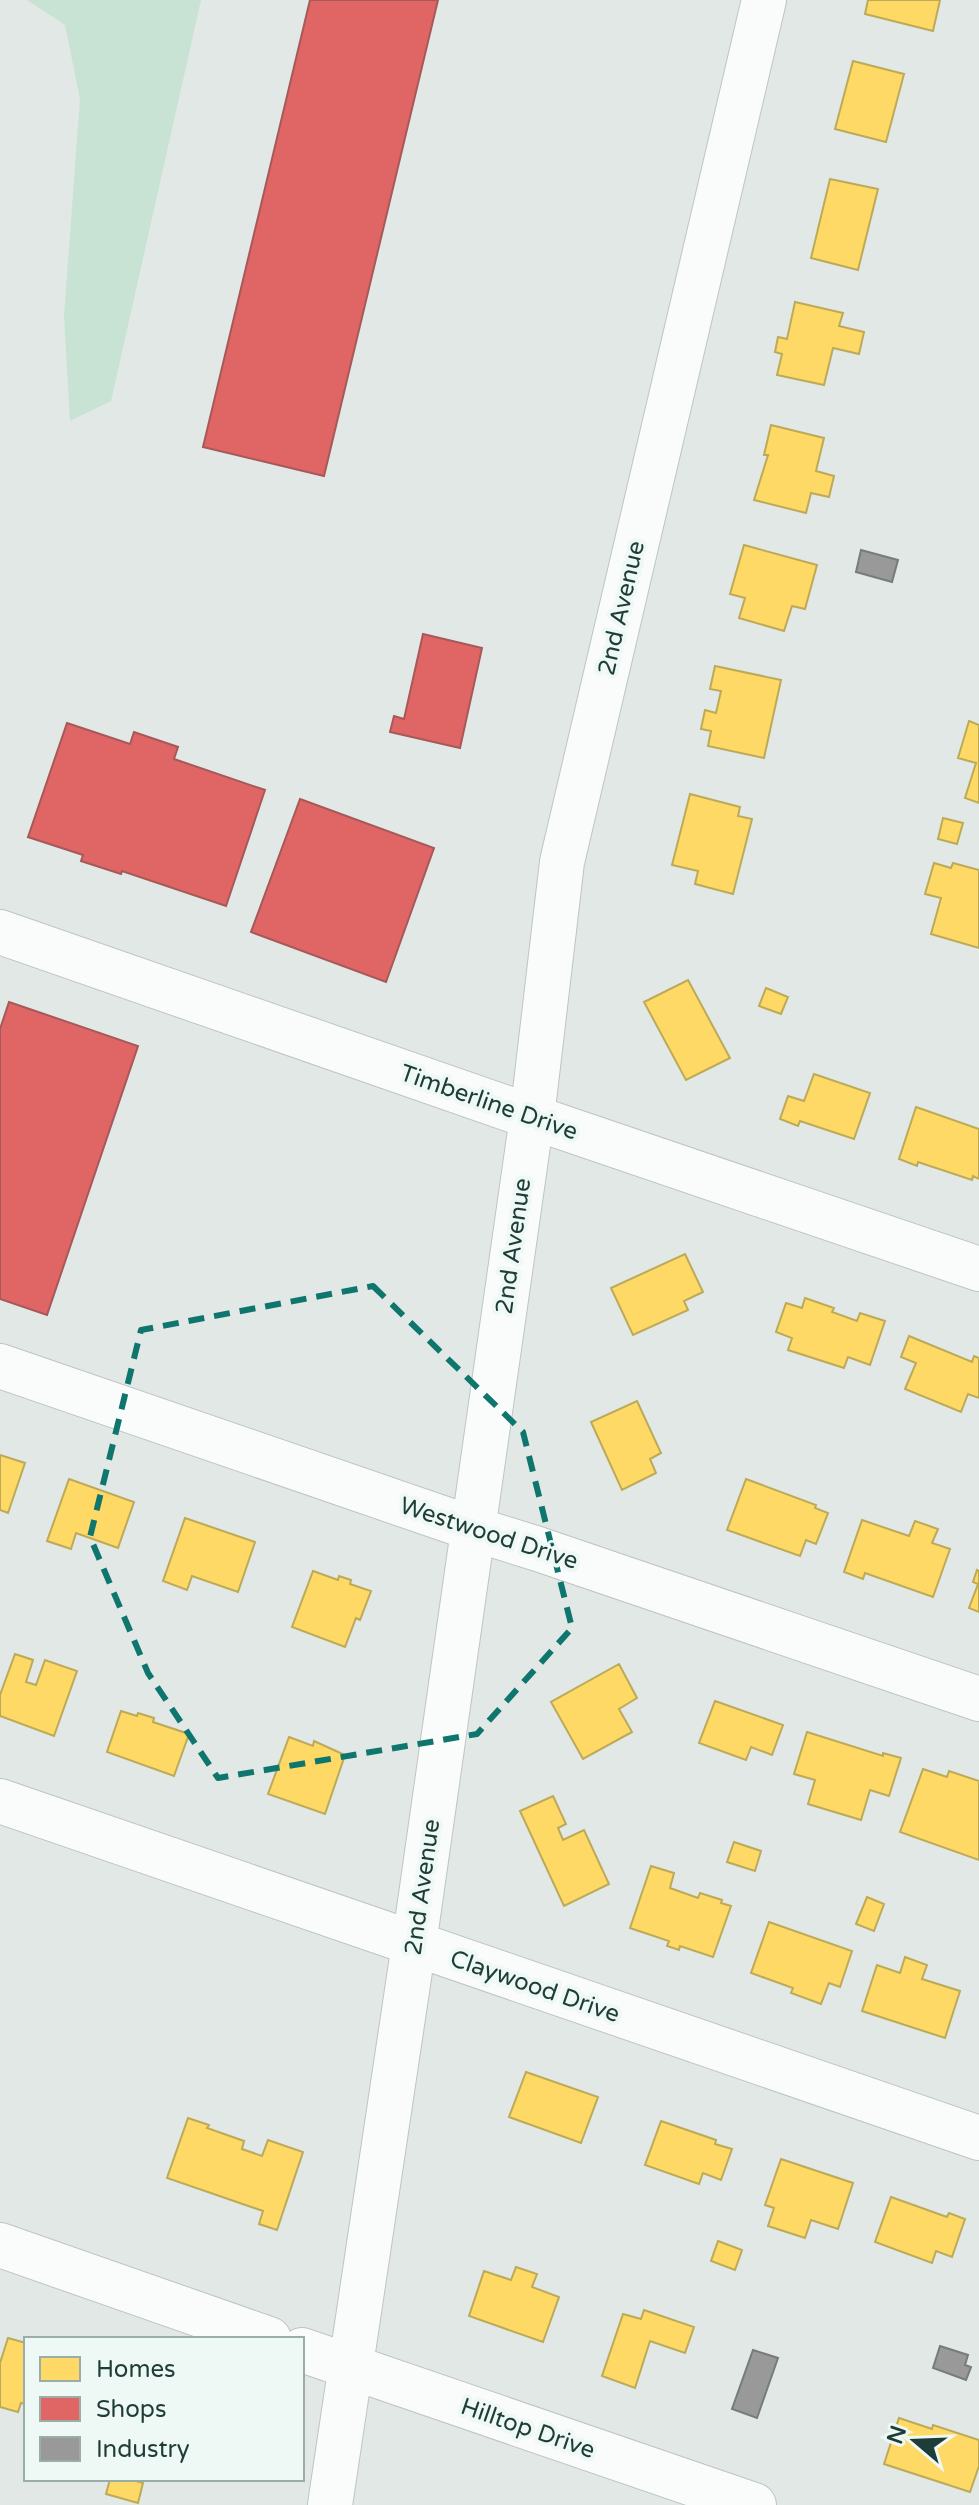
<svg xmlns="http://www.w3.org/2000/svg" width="979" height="2505" font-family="'Varela Round',sans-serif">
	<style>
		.green { fill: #c8e3d4 }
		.homes { fill: #ffd966; stroke: #bcaa58; stroke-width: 2 }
		.shops { fill: #e06666; stroke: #a65958; stroke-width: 2 }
		.industry { fill: #999; stroke: #747d7c; stroke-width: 2 }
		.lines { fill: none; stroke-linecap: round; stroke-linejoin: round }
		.minor-casing { stroke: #bec5c3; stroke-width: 46 }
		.minor { stroke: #fafcfb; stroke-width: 44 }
		.marked { fill: none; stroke: #0f766e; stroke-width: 6; stroke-dasharray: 16 10; stroke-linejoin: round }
		.labels { text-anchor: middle; stroke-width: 8; stroke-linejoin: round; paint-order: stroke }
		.street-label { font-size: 24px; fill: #1e3c38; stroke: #eef8f4 }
	</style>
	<rect width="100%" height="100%" fill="#e1e8e6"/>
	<path class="green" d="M27,0H201L111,401L70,421L64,316L80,99L65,25Z"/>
	<path class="homes" d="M868,0H940L933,31L865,14Z
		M853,61L904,74L886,142L835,129Z
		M830,179L878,189L858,270L811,258Z
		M795,302L843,313L839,326L864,332L859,354L833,348L824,385L777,375L782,354L775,352L778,337L787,339Z
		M771,425L824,438L816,471L834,476L829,497L811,493L806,513L754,500L768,455H764Z
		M744,545L817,565L805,609L792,606L784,631L739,618L745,598L730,594Z
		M715,666L781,680L764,758L708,746L711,731L701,729L705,710L716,713L721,691L710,689Z
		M969,721L979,725V803L965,798L976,763L958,758Z
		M690,794L740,807L738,816L752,819L733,894L695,884L698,871L672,865Z
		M943,818L963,823L957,844L938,839Z
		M934,863L951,868L953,863L979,870V948L931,934L941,898L925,894Z
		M688,980L730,1058L686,1080L644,1002Z
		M766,988L788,997L781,1014L759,1006Z
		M814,1074L870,1093L854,1139L800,1121L798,1126L780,1119L788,1096L804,1101Z
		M916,1107L979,1129V1179L973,1176L972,1180L918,1162L917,1166L899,1159Z
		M685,1254L703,1292L684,1301L688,1310L633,1335L611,1288Z
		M805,1298L834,1308L832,1312L857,1321L860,1313L885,1321L870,1365L848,1357L844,1368L788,1350L792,1338L776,1332L786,1303L802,1308Z
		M909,1336L972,1362L974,1356L979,1358V1398L968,1394L961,1412L905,1389L916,1363L901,1357Z
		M637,1401L661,1453L650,1459L656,1473L622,1490L591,1422Z
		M0,1455L25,1463L8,1513L0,1510Z
		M69,1479L134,1502L118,1548L76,1533L71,1549L47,1541Z
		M746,1479L816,1505L815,1508L828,1513L816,1544L806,1540L800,1556L727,1530Z
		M185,1518L255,1542L238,1592L192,1576L187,1590L163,1581Z
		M862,1520L909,1536L915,1521L938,1529L932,1543L950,1549L933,1597L865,1573L863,1579L844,1572Z
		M977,1570L979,1571V1612L969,1608L978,1584L973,1582Z
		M313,1571L338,1580L339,1576L351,1580L350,1584L371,1591L360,1620L356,1618L345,1647L292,1627Z
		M15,1654L33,1660L26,1682L36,1685L45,1660L77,1671L54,1736L0,1716V1695Z
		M619,1664L637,1698L619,1709L632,1732L583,1759L551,1702Z
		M715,1701L783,1725L772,1755L751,1747L746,1760L699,1743Z
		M121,1711L137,1716L138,1713L154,1718L153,1722L189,1734L174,1776L107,1752Z
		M807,1732L883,1756V1753L901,1758L889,1796L870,1790L861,1820L808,1804L815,1780L794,1774Z
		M289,1737L313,1746L314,1741L345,1755L325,1814L268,1794Z
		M923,1769L947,1777L949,1771L979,1781V1860L900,1832Z
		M553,1796L566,1824L558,1828L563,1840L584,1830L609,1884L564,1906L520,1811Z
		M734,1842L761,1851L755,1871L727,1862Z
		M651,1866L674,1873L670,1888L698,1898L700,1893L722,1900L721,1903L731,1906L713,1957L680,1946L679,1950L667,1946L669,1941L630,1928Z
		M867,1897L884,1904L874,1931L856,1924Z
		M769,1922L852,1951L840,1987L829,1983L821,2004L791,1993L793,1988L751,1973Z
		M905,1957L927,1965L922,1979L960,1991L945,2038L862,2011L877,1965L900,1973Z
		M526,2072L598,2097L581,2143L509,2117Z
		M188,2118L209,2125L207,2128L244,2141L242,2149L262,2156L268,2140L303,2152L277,2230L259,2224L263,2211L167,2178Z
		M661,2121L716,2140L715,2144L732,2149L721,2180L703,2173L699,2184L645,2165Z
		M781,2159L853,2183L838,2229L811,2220L805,2238L768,2226L774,2208L765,2205Z
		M891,2197L947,2217L949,2213L965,2219L952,2257L936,2251L932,2263L875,2242Z
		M718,2241L742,2250L735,2270L711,2261Z
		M516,2267L537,2274L532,2287L559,2297L543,2342L469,2316L484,2271L511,2280Z
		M644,2310L694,2327L685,2353L650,2341L635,2388L602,2376L623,2314L641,2319Z
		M8,2338L26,2343V2404L21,2403L18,2412L0,2407V2363Z
		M899,2418L932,2429L933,2425L979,2440V2466L970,2492L884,2464Z
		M110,2479H129L143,2483L138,2503L106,2494Z"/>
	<path class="shops" d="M310,0H438L324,476L203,447Z
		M423,634L482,648L460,748L390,732L394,716L404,719Z
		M67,723L130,744L134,732L178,747L174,759L265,790L226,906L122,871L121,874L81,861L83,855L28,837Z
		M300,799L434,848L386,982L251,932Z
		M9,1002L138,1046L47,1315L0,1299V1029Z"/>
	<path class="industry" d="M861,550L898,560L892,582L856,572Z
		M940,2346L968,2355L965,2365L971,2367L966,2380L933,2368Z
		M753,2350L778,2358L757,2418L732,2409Z"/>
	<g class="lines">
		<defs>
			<path id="minor" d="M0,932L532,1117L979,1269
				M0,1366L474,1529L538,1549L979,1699
				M0,1801L979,2138
				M0,2245L269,2339
				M302,2350L754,2505
				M330,2505L414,1944L532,1117L562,862L764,0"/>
		</defs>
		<use href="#minor" class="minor-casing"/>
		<use href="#minor" class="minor"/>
	</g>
	<path class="marked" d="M373,1286L523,1432L572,1628L477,1734L218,1778L148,1673L90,1537L141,1330Z"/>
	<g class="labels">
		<g class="street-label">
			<text transform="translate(621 608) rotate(-77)" y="8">2nd Avenue</text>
			<text transform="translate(489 1102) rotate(19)" y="8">Timberline Drive</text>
			<text transform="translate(513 1246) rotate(-82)" y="8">2nd Avenue</text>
			<text transform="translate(489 1533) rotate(18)" y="8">Westwood Drive</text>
			<text transform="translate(422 1887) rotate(-82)" y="8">2nd Avenue</text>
			<text transform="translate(535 1986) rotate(19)" y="8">Claywood Drive</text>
			<text transform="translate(528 2428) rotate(19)" y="8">Hilltop Drive</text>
		</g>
	</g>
	<rect x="24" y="2337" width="280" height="144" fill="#eef8f4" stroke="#9bada9" stroke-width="2"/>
	<rect x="40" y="2357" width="40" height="24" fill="#ffd966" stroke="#9bada9" stroke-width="2"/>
	<text x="96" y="2377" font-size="24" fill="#1e3c38">Homes</text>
	<rect x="40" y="2397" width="40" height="24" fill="#e06666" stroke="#9bada9" stroke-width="2"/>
	<text x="96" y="2417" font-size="24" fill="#1e3c38">Shops</text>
	<rect x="40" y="2437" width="40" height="24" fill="#999999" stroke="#9bada9" stroke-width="2"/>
	<text x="96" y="2457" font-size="24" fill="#1e3c38">Industry</text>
	<g transform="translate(915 2441) rotate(289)" stroke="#eef8f4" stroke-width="6" paint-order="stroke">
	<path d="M0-6L14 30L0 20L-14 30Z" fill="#1e3c38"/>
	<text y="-12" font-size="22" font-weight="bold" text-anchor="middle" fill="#1e3c38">N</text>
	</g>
</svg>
